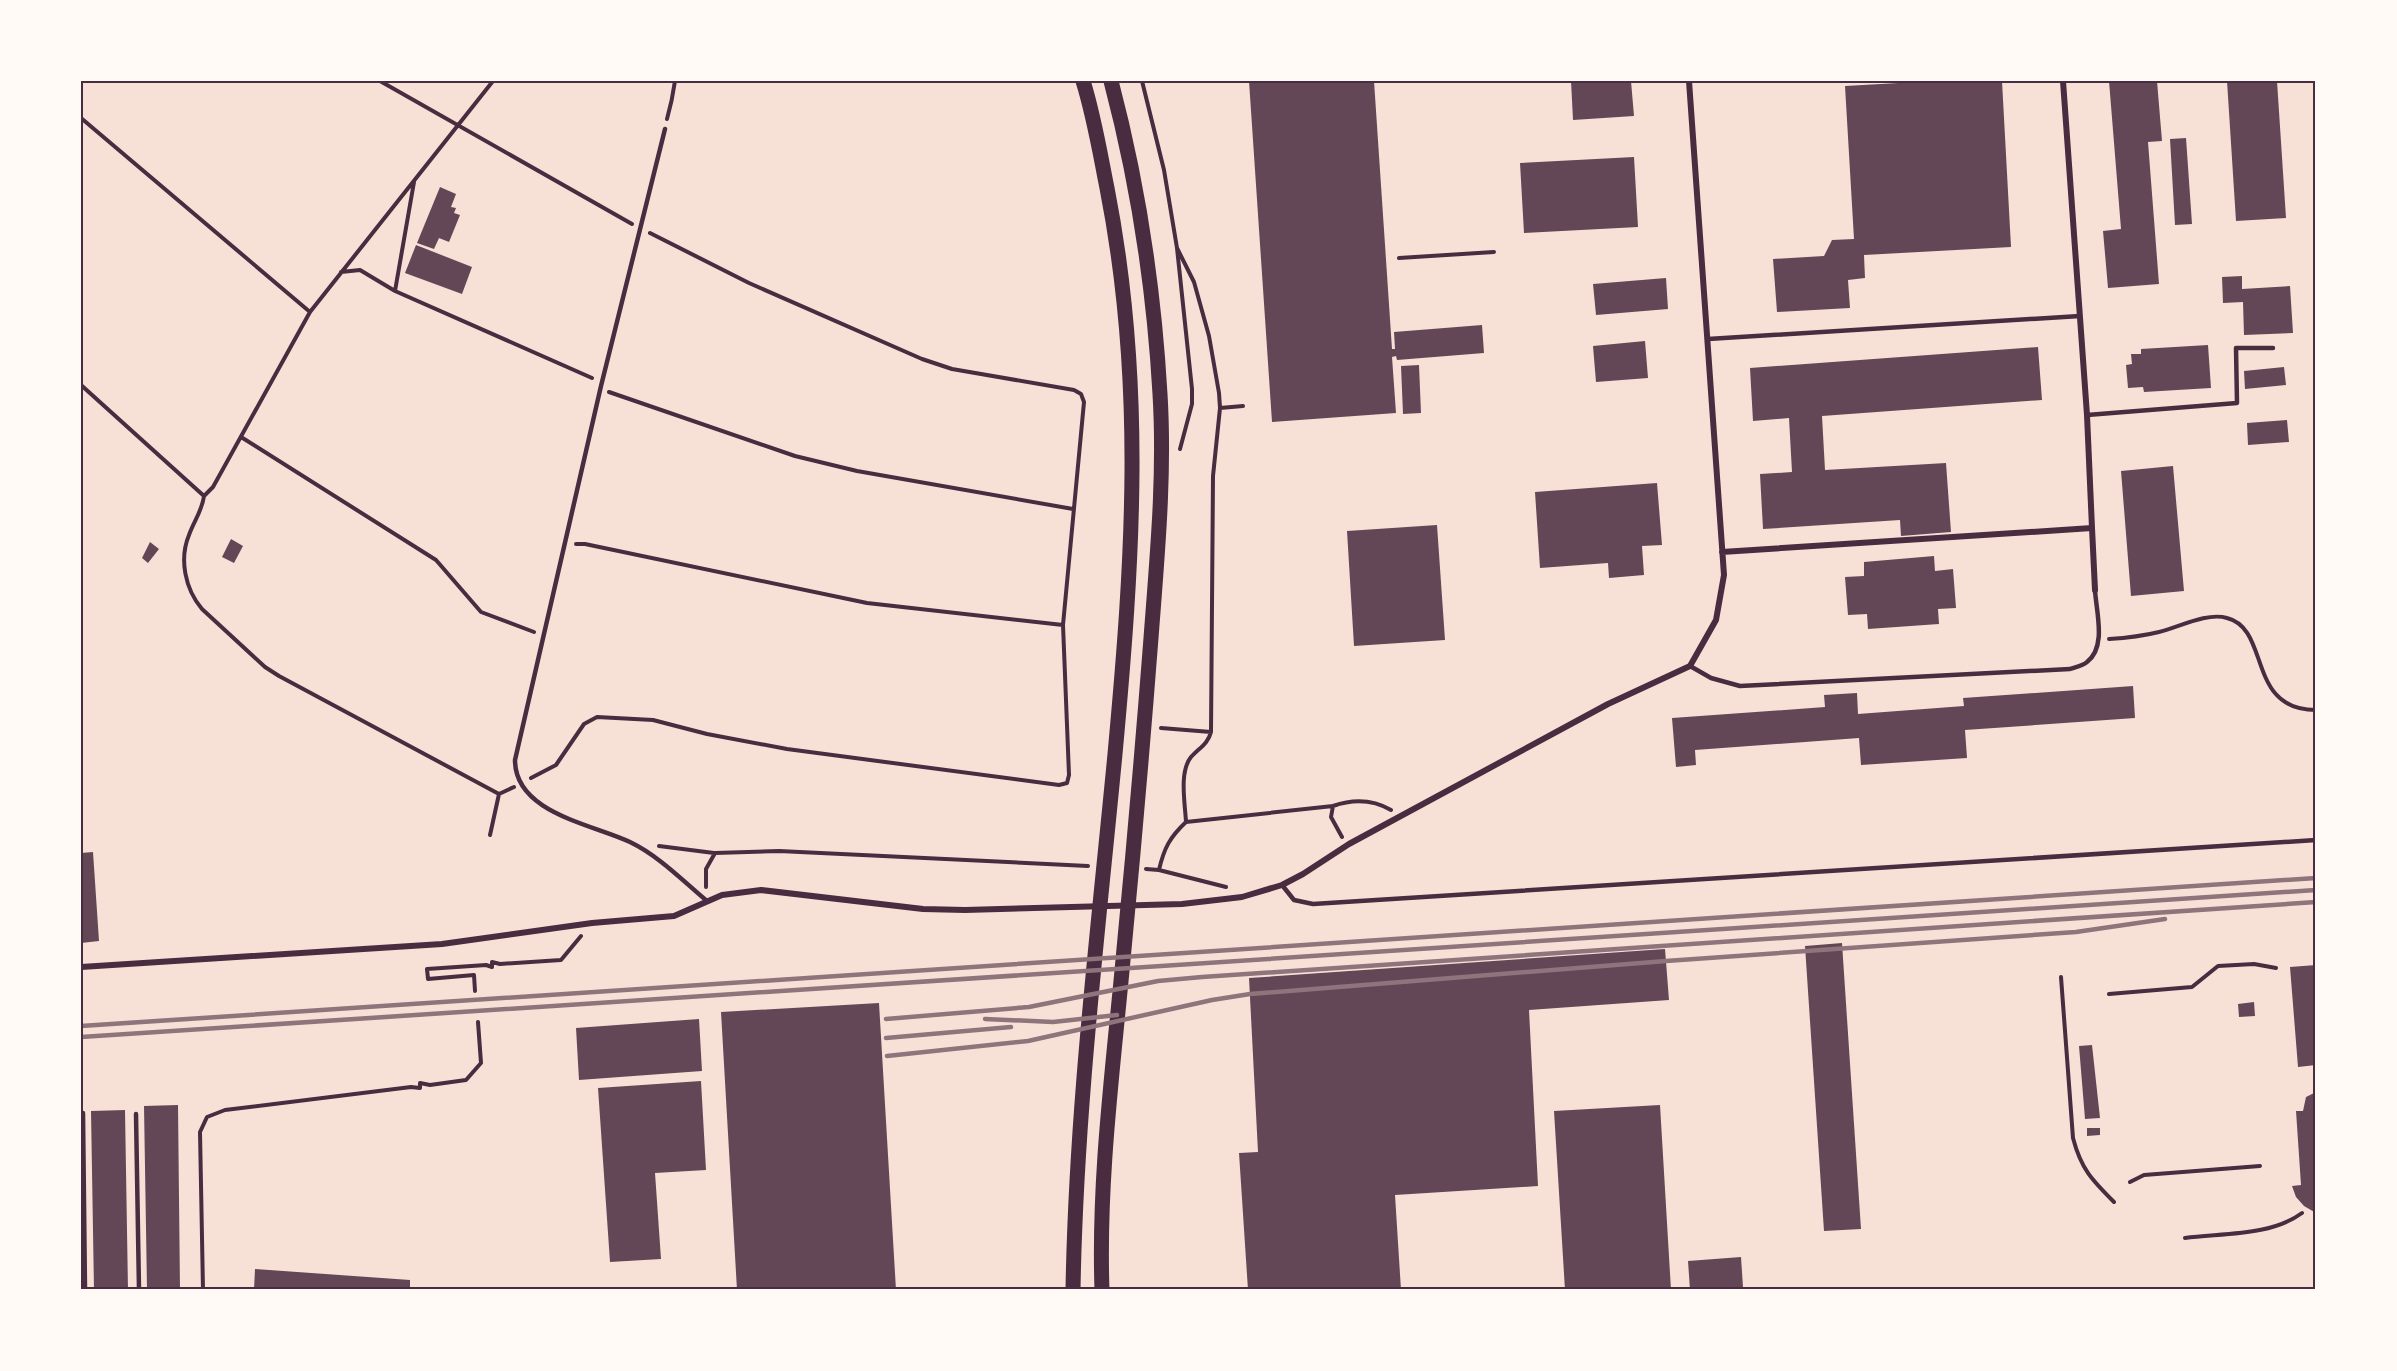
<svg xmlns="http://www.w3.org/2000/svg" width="2397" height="1371" font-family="Merriweather,serif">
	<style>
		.building { fill: #644757 }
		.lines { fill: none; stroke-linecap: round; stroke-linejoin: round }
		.path { stroke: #4a2c40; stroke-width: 4 }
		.service { stroke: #4a2c40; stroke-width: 4.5 }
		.minor { stroke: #4a2c40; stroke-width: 6 }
		.primary { stroke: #4a2c40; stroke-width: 15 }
		.rail { stroke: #8f747c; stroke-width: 4.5 }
		.neatline { fill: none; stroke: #4a2c40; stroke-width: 2 }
	</style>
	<rect width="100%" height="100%" fill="#f7e1d7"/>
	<path class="building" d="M1249,81H1374L1392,349H1395L1394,332L1482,325L1484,353L1397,360L1396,356L1392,357L1396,413L1272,422Z
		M1571,81H1631L1634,116L1573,120Z
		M1934,81H2002L2011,247L1864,255L1865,278L1848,280L1850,308L1777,312L1773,259L1824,256L1832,240L1854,239L1845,86Z
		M2109,81H2157L2162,141L2148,142L2159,284L2108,288L2103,231L2121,229Z
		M2227,81H2277L2286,218L2236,221Z
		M2186,138L2192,224L2175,225L2170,139Z
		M1634,157L1638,227L1524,233L1520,163Z
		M440,187L456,194L451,207L456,208L454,213L460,215L449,242L439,238L434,249L417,243Z
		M416,245L472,267L462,294L405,273Z
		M2242,276V289L2290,286L2293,333L2244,335L2243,302L2223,303L2222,277Z
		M1666,278L1668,309L1596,315L1593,284Z
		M1645,341L1648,378L1596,382L1593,346Z
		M2208,345L2211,388L2144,392L2143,387L2128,388L2126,365L2132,364L2131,354H2141V349Z
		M2038,347L2042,400L1822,416L1825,470L1946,463L1951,532L1901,536L1900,520L1763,529L1760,474L1792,472L1789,418L1753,421L1750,368Z
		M1419,365L1421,413L1403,414L1401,366Z
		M2284,367L2286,385L2245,389L2244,371Z
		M2287,420L2289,442L2248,445L2247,423Z
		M2173,466L2184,591L2131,596L2121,471Z
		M1657,483L1662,545L1642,546L1644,575L1609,578L1608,563L1540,568L1535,492Z
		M1437,525L1445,640L1354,646L1347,531Z
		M231,539L243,546L234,563L222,557Z
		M150,542L159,549L148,563L142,558Z
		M1934,556L1935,571L1953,569L1956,608L1938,609L1939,624L1868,629L1867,614L1848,615L1845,577L1864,576V562Z
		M2133,686L2135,718L1965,730L1967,758L1861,765L1859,738L1695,750L1696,765L1676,767L1672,718L1825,707L1824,695L1857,693L1858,714L1964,706L1963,698Z
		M93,852L99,941L81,943V853Z
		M1842,943L1861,1229L1824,1231L1805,946Z
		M1665,949L1669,1000L1529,1010L1538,1186L1395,1195L1401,1290H1248L1239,1153L1258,1152L1249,978Z
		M2316,965V1065L2298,1067L2290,967Z
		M2254,1002L2255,1016L2239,1017L2238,1004Z
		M879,1003L896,1290H737L721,1012Z
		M699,1019L702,1071L579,1080L576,1028Z
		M2092,1045L2100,1118L2085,1119L2079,1046Z
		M701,1081L706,1170L655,1173L661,1259L610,1262L598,1088Z
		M2316,1092V1213L2304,1206L2296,1197L2292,1186L2301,1185L2296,1111H2303L2306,1097Z
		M178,1105L180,1290H147L144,1106Z
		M1660,1105L1671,1290H1565L1554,1111Z
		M125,1110L128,1290H94L91,1111Z
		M2087,1128H2100V1135L2087,1136Z
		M1741,1257L1743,1287L1690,1290L1688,1261Z
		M255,1269L410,1280V1290H254Z"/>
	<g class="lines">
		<path class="path" d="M380,81L632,224
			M1142,81L1164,170L1177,248L1194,282L1209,336L1219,393L1220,408L1213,476L1211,732C1208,744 1199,748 1191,757C1179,772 1185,803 1186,822C1170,837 1164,848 1159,870
			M81,118L310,312
			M667,119C671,105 673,95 675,81
			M1177,248L1192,389V404L1180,449
			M1399,258L1494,252
			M341,272L360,270L395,291L592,378
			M395,291L414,182
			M81,385L204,496
			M609,392L795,456L857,471L1073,509
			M1220,408L1243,406
			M241,437L436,560L481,612L534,632
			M204,496L213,487L310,312L493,81
			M204,496C202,511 194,521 189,535C179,559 185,589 202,609L265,667L279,676L499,794
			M576,544H585L867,603L1063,625
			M2109,639C2126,638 2143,636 2159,632C2179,627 2207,612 2227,618C2271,629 2246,710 2316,710
			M1161,728L1211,732
			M531,778L556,765L584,724L597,717L653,720L707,734L787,749L1059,785L1067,783L1069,775L1063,625L1084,402L1081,394L1074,390L952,369L922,359L749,283L650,233
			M499,794L514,787
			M1186,822L1333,806
			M490,835L499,794
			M1342,837L1331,817L1333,806C1353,799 1372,799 1391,810
			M659,846L714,853
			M1146,869L1159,870L1226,887
			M706,887V869L715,853L779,851L1088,866
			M2061,977L2073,1138C2081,1169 2092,1180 2114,1202
			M475,991L474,975L428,979L427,969L486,965L492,967V962L500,964L561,960L581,936
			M2109,994L2192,987L2218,966L2254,964L2276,968
			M2130,1182L2144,1175L2260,1166
			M2185,1238C2223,1233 2271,1236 2302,1213
			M203,1290L200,1132L207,1117L225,1110L411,1087L420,1088V1083L430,1085L466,1080L481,1063L478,1022"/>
		<path class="service" d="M665,129L601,386L515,760C515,813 592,824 630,842C659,856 683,881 707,901
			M1708,339L2080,316
			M2087,415L2237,403L2236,348H2273
			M1690,666L1711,678L1740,686L2070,669C2075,667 2083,666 2087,662C2107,647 2096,611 2095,590
			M1282,885L1294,900L1313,904L2316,840
			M83,1113L85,1290
			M136,1114L139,1290"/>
		<path class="minor" d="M2092,528L2095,590
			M1722,552L2092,528L2087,415L2063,81
			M81,967L442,944L592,923L674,916L722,895L761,890L923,909L965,910L1182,904L1242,897L1282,885L1303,874L1349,844L1608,704L1690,666L1716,620L1724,575L1689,81"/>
		<path class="primary" d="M1073,1290C1076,1111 1098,932 1115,754C1133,559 1145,382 1107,188C1100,153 1094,116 1083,81
			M1102,1290C1098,1176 1114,1062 1124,949C1134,846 1143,742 1151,638C1157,558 1165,476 1160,394C1154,289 1138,183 1111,81"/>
		<path class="rail" d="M886,1019L1029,1007L1158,981L1202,977L2316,902
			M985,1019L1053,1022L1117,1015
			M81,1026L2316,878
			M81,1037L2316,890
			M886,1038L1011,1027
			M887,1056L1028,1041L1212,1000L1250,994L1666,961L2076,932L2165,919"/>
	</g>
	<rect width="2397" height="1371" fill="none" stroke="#fffaf5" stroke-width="165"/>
	<rect x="82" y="82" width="2232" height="1206" class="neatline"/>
</svg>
